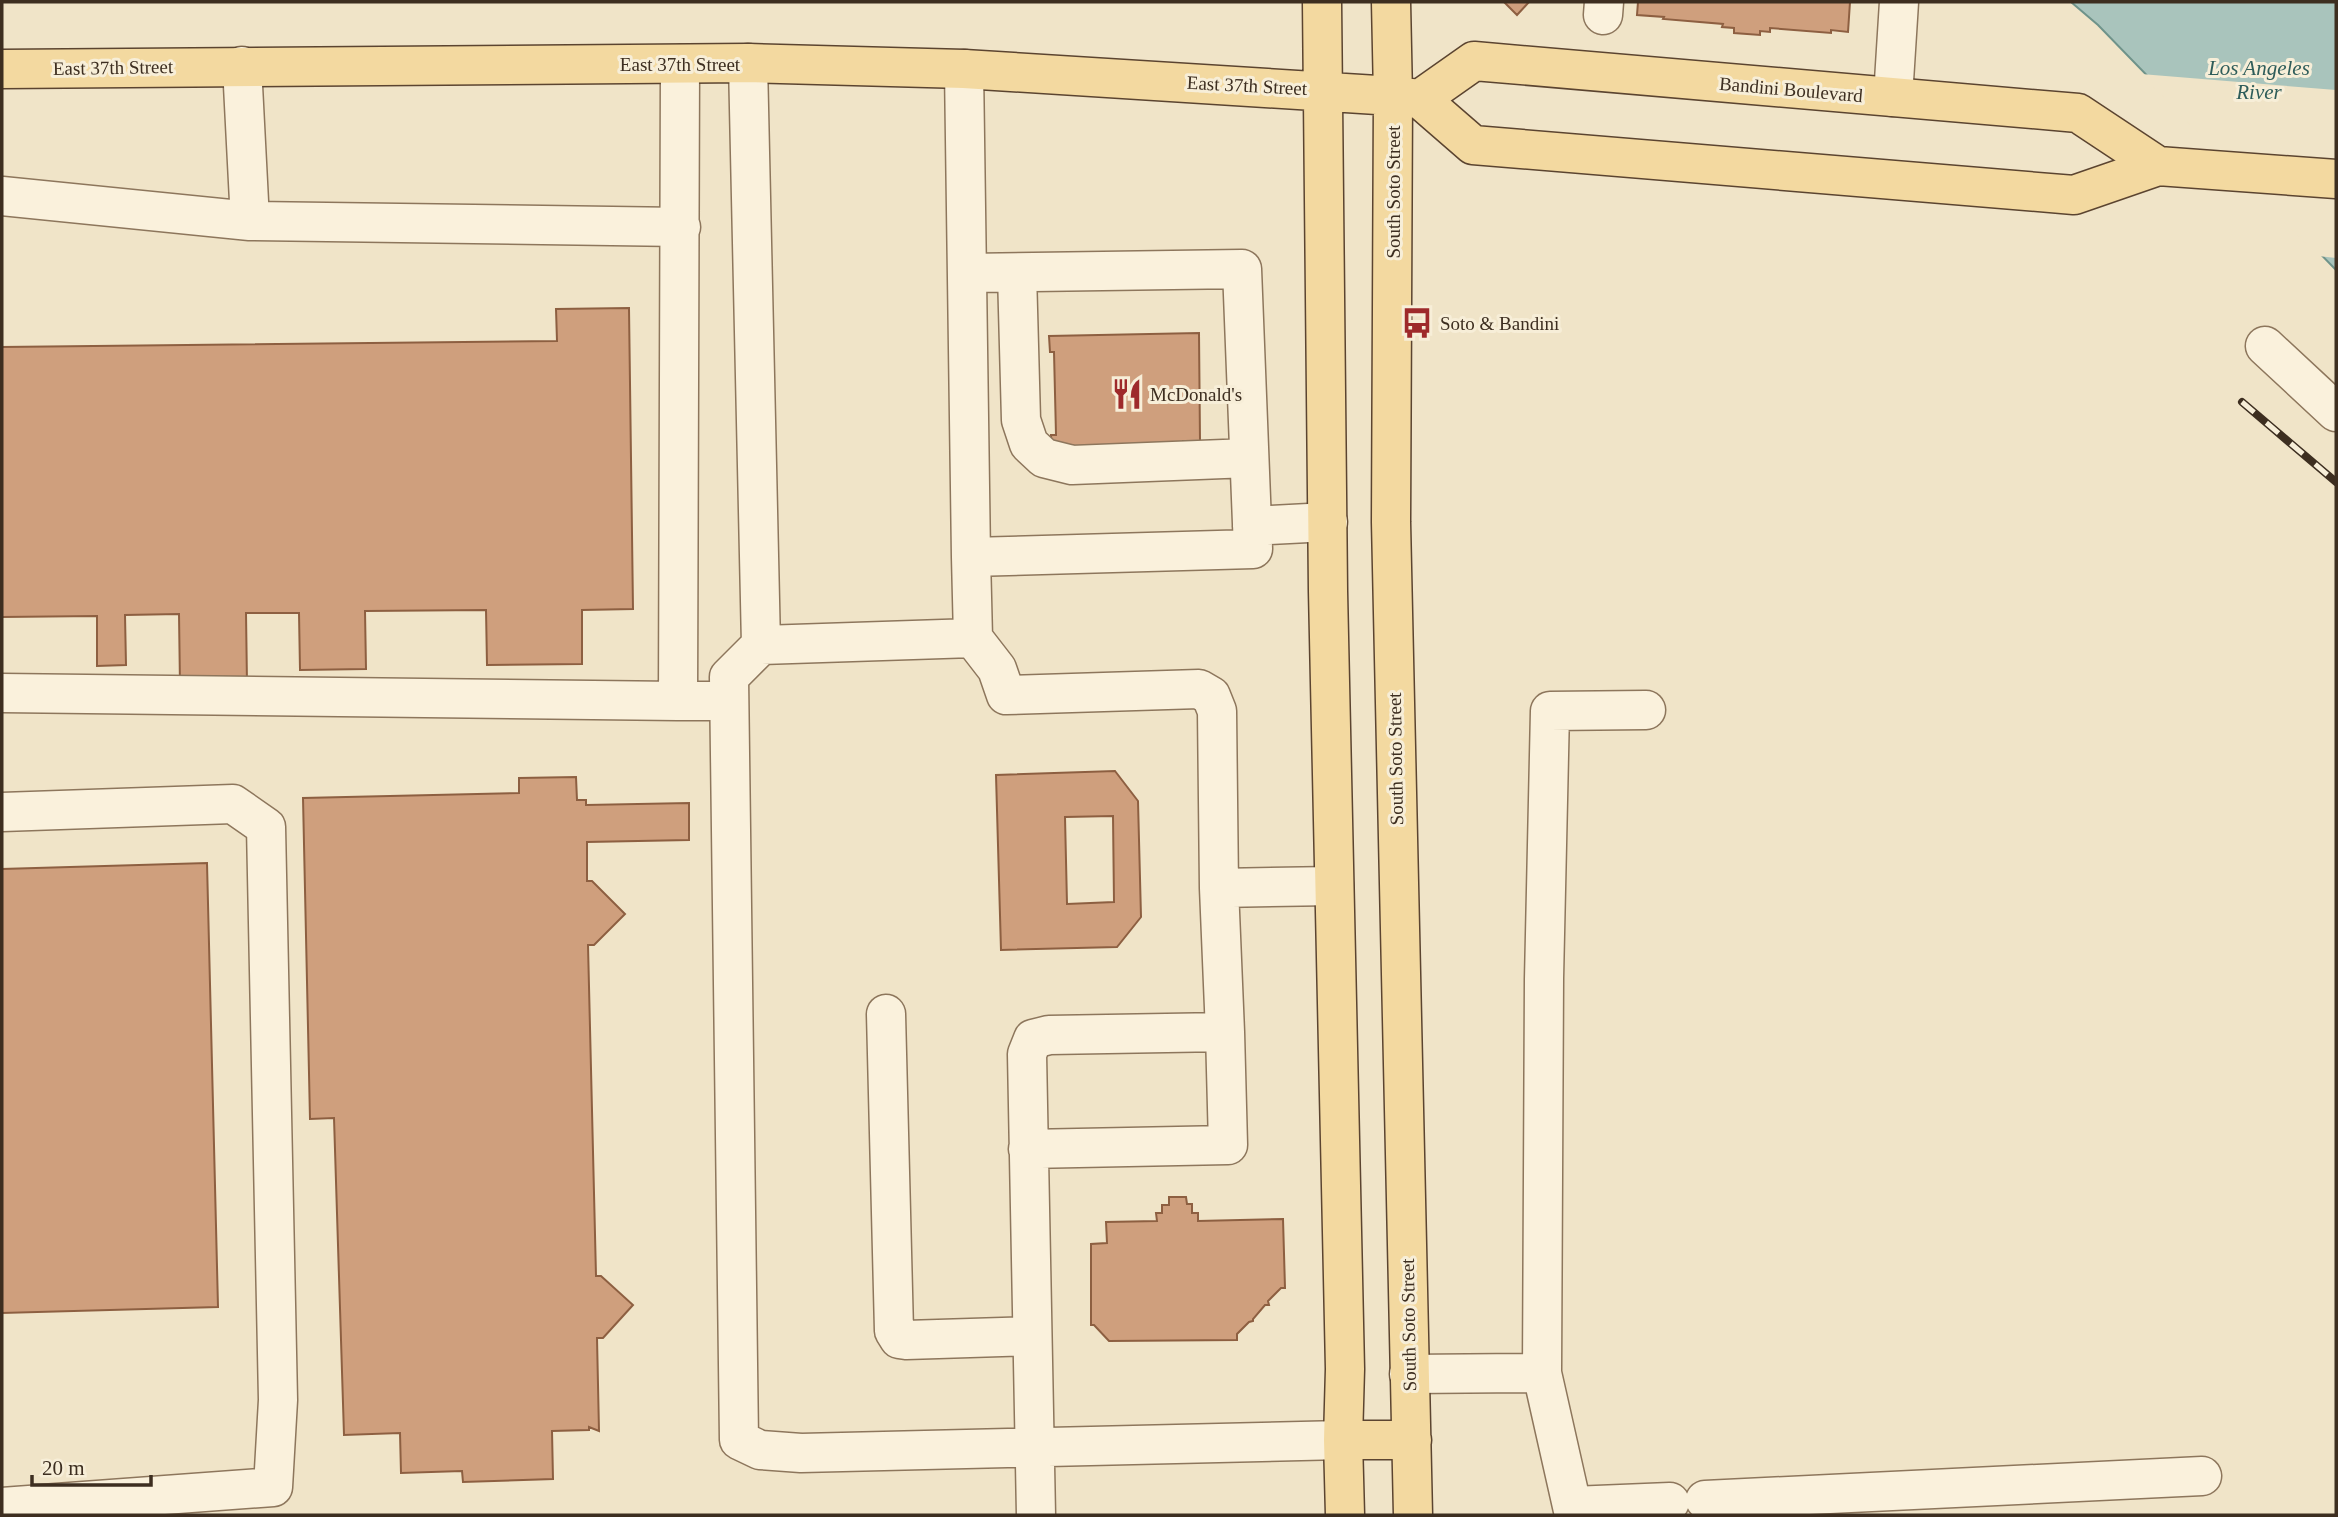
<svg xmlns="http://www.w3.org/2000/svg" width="2338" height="1517" font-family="Georgia,serif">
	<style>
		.water { fill: #a9c4bc; stroke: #6f938a; stroke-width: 2 }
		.pier { fill: #f0e4c8 }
		.building { fill: #cf9f7d; stroke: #8d5f41; stroke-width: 2; fill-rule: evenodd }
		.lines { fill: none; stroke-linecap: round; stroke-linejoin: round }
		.minor-casing { stroke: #8d765c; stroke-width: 41 }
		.major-casing { stroke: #5b4430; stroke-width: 41 }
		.minor { stroke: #faf1dc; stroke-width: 38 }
		.major { stroke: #f3d9a0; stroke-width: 38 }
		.rail-casing { stroke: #3d2e20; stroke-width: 8 }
		.rail { stroke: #f7eed8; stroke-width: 5; stroke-dasharray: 16; stroke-linecap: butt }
		.labels { text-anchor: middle; stroke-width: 6; stroke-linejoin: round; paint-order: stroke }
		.street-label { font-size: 19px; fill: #3d2e20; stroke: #f7eed8 }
		.poi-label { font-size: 19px; fill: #3d2e20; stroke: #f7eed8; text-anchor: start }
		.water-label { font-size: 21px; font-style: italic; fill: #2f5d5a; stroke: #f7eed8 }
	</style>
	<rect width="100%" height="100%" fill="#f0e4c8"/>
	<path class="water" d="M2071,2H2336V270L2098,25Z"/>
	<path class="pier" d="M2141,74L2336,90V258L2318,256Z"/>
	<path class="building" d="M1504,2H1529L1517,15Z
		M1638,2H1850L1848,32L1831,30V33L1770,28V32L1760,31V35L1734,33V28L1722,27L1723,24L1663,19L1664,17L1637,15Z
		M629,308L633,609L582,610V664L487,665L486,610L365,611L366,669L300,670L299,613H246L247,684L180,685L179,614L125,615L126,665L97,666V616L2,617V347L557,341L556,309Z
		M1199,333L1200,441H1183V457L1052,451L1051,435H1056L1054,352H1050L1049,336Z
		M1115,771L1138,801L1141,917L1117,947L1001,950L996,775ZM1113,816L1114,902L1067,904L1065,817Z
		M576,777L577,800H586V805L689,803V840L587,842V881H592L625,914L594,945H588L596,1276H601L633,1305L603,1338H597L599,1431L589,1427V1430L552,1431L553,1479L463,1482L462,1471L401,1473L400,1433L344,1435L334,1118L310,1119L303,798L519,793V778Z
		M207,863L218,1307L2,1313V869Z
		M1169,1197H1186L1187,1204H1192V1213H1198V1221L1283,1219L1285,1288H1281L1268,1301L1269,1305H1265L1253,1319V1321L1249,1322L1237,1334V1340L1109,1341L1094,1325H1091V1244L1107,1243L1106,1222L1157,1221L1156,1213H1162V1205H1169Z"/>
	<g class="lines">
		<defs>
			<path id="minor" d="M1603,15L1604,2
				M748,63L761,645
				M680,64L678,701H729
				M964,69L971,557L1253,549L1242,269L967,273
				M1893,97L1899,2
				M2,196L250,221L242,66
				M250,221L681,227
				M1017,273L1021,420L1029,444L1044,458L1072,465L1249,458
				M2265,346L2336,412
				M1252,526L1328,522
				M971,557L973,638
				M2,693L678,701
				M2,812L233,804L266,827L278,1400L273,1487L2,1507
				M1334,886L1219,888L1217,711L1211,696L1199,689L1006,695L997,669L973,638L761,645L729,677L739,1440L760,1450L801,1453L1343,1440
				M886,1014L894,1331L899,1339L906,1340L1032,1336
				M1028,1149L1228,1145L1225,1032
				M1409,1374L1542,1373
				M1705,1500L2202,1476
				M1572,1506L1670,1502
				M1036,1515L1027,1054L1033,1039L1049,1035L1225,1032L1219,888
				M1574,1515L1542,1373L1544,979L1550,711L1646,710"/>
			<path id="major" d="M1322,2L1328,591L1345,1369L1343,1440L1345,1515
				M1391,2L1393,96L1391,522L1413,1515
				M2,69L748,63L964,69L1393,96L1420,99L1473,145L2074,195L2158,166L2336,179
				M1420,99L1474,61L2078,113L2158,166
				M1343,1440H1412"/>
		</defs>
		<use href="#minor" class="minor-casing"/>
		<use href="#major" class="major-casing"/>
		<use href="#minor" class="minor"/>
		<use href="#major" class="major"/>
		<defs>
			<path id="rail" d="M2242,402L2336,482"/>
		</defs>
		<use href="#rail" class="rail-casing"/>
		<use href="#rail" class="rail"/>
	</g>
	<defs>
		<symbol id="bus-bare" viewBox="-9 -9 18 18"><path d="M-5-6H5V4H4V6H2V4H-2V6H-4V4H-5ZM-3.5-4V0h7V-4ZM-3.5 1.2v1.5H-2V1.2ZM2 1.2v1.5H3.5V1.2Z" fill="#9e2a2b" stroke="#f7eed8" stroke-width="2.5" paint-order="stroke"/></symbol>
		<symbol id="restaurant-bare" viewBox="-9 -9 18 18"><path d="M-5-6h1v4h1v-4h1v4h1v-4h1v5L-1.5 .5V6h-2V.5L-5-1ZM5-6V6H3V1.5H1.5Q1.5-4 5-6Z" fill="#9e2a2b" stroke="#f7eed8" stroke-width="2.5" paint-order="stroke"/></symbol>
	</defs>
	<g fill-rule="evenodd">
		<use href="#bus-bare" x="1395" y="301" width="44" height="44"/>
		<use href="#restaurant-bare" x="1105" y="372" width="44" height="44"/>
	</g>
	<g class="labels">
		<g class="street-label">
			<text x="680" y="71">East 37th Street</text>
			<text transform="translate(113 67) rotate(-1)" y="7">East 37th Street</text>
			<text transform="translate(1247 85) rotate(3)" y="7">East 37th Street</text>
			<text transform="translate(1791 89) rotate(5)" y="7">Bandini Boulevard</text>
			<text transform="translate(1393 192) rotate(-90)" y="7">South Soto Street</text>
			<text transform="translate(1395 759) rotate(-91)" y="7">South Soto Street</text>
			<text transform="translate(1408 1325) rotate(-91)" y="7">South Soto Street</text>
		</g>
		<g class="poi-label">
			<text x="1440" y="330">Soto &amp; Bandini</text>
			<text x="1150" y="401">McDonald's</text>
		</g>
		<g class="water-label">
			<text x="2259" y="75">Los Angeles<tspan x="2259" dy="24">River</tspan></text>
		</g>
	</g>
	<rect width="2338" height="1517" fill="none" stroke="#3d2e20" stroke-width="7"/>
	<path d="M32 1475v10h119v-10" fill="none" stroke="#3d2e20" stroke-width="3.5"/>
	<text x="42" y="1475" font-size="21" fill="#3d2e20" stroke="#f7eed8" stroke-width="5" paint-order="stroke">20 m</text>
</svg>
